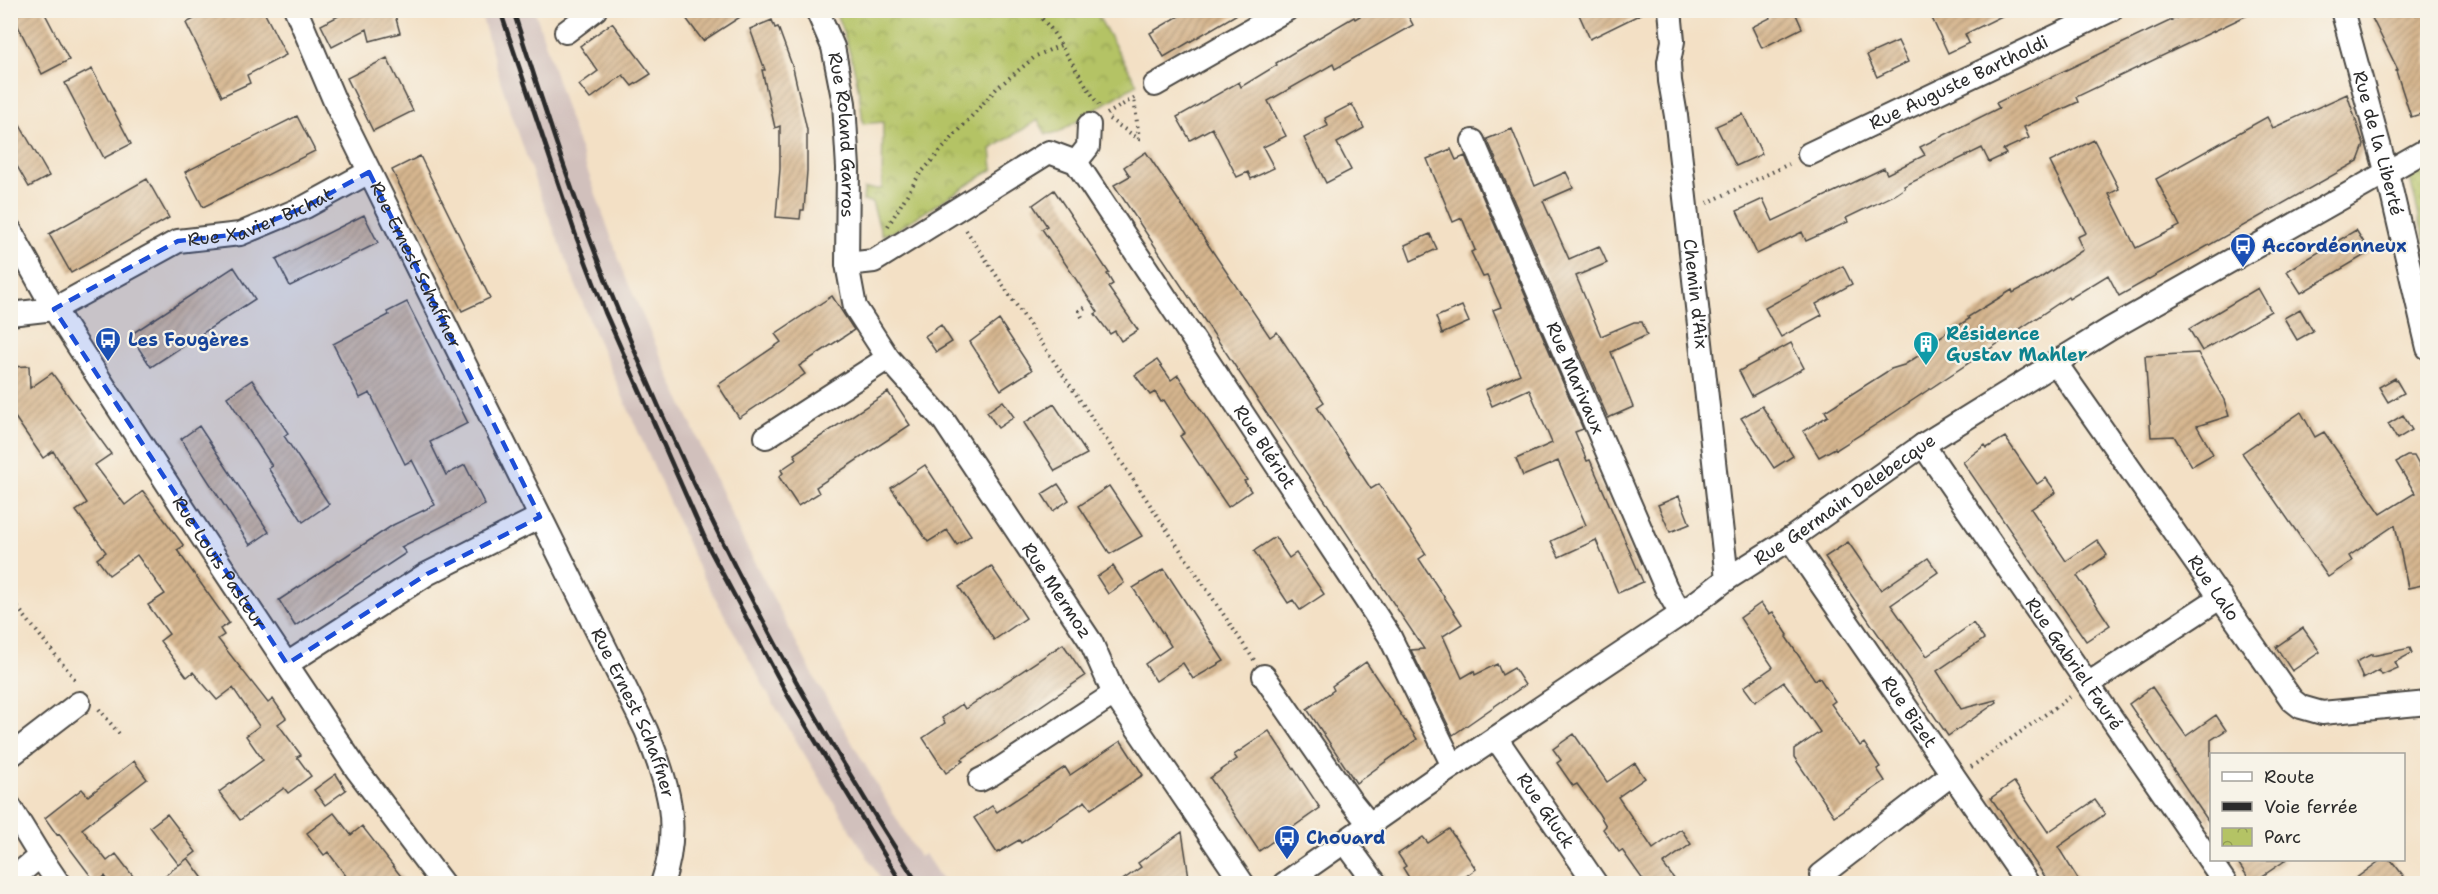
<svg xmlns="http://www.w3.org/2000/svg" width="2438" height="894" font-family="'Shantell Sans',sans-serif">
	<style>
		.industrial { fill: #d1c0bc }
		.grass { fill: url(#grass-dots); stroke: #707748; stroke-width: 1.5 }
		.park { fill: url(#park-crowns); stroke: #707748; stroke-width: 1.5 }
		.building { fill: url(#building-hatch) }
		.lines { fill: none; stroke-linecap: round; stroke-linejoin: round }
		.minor-casing { stroke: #494642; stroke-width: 26 }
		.path { stroke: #494642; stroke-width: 4; stroke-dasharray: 1.5 4.5; stroke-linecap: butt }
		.minor { stroke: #fff; stroke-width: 22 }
		.rail { stroke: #2b2b2b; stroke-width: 4.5 }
		.marked { fill: #1d4ed8; fill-opacity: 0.2; stroke: #1d4ed8; stroke-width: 4.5; stroke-dasharray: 12 8; stroke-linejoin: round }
		.labels { text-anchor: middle; stroke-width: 4.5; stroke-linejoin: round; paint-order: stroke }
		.street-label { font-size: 18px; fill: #2b2b2b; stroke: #f7f3e8 }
		.transit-label { font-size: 18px; font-weight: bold; fill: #164399; stroke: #f7f3e8; text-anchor: start }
		.culture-label { font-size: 18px; font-weight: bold; fill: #0d838f; stroke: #f7f3e8; text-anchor: start }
	</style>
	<defs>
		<pattern id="grass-dots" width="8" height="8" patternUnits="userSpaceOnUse" patternTransform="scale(1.5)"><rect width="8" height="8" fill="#b4c365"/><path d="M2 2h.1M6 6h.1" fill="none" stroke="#939f53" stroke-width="1.8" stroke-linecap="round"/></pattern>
		<pattern id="park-crowns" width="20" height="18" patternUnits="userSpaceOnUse" patternTransform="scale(1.5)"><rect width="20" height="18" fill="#b4c365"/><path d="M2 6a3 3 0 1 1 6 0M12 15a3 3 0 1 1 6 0" fill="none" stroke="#939f53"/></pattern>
		<pattern id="building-hatch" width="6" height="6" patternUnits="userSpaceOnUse" patternTransform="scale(1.5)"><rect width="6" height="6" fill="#d6b68f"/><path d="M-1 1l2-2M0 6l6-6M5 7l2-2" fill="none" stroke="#ae9475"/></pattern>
	</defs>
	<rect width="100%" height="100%" fill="#f7f3e8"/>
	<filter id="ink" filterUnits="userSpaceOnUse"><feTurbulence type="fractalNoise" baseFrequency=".0167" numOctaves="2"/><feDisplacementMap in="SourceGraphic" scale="12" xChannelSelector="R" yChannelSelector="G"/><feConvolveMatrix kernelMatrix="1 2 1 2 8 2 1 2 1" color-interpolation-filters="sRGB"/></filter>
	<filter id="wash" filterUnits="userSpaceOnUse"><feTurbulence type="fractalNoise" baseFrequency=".008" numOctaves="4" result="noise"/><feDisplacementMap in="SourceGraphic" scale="24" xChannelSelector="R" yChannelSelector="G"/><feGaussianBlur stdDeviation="1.35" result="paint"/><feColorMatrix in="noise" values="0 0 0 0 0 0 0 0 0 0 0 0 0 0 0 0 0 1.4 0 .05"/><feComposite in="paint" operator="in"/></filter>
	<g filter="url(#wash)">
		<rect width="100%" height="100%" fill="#f3e0c5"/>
		<path class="industrial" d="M480,11H535L571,124L625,276L741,536L819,686L919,857L925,854L944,883H879L882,881L773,703L696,563L593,329L536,184L501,83Z"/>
		<path class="grass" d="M2427,169V252L2410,178Z"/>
		<path class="park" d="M835,11H1095L1137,84L1058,133L1046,134L1038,120L991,149L993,169L893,232L882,235L872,202L863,201L864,189H882L883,122L863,124C859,82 851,50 835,11Z"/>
		<g id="blocks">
			<path class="building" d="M10,10H43L69,60L42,74Z
				M212,10H263L286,55L247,75L250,83L222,96L186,23Z
				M350,10H404L395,15L400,33L370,41L367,29L332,47L321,25Z
				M680,10H751L703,41Z
				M1189,10H1244L1164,57L1150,33Z
				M1370,10H1405L1413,25L1335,69L1333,64L1268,101L1286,136L1263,147L1274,168L1251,179L1248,172L1237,177L1212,128L1190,140L1177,117L1239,82L1241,87L1277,65L1276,63L1306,45L1354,17L1355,19Z
				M1577,10H1649L1590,39Z
				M1767,10H1794L1802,28L1762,48L1752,27L1770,18Z
				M1947,10H2014L1965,34L1969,43L1948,53L1932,18Z
				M2193,10H2258L2076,97L2078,102L2024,127L2029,138L2003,150L2006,154L1989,162L1982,148L1904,186L1905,188L1896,194L1846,218L1848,222L1806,241L1802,232L1757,254L1737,211L1763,199L1773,221L1884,168L1887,174L1925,155L1920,147L1999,108L1996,103Z
				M2368,10H2414L2416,15L2427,10V112L2411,117L2396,71L2398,70Z
				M772,20L775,28L778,27L793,68L807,130V171L804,210H801L800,219L776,217L780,169V126L775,128L762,70H765L750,29Z
				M612,23L651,74L632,86L623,75L590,99L579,85L598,71L580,46Z
				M1898,41L1908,62L1877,77L1867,55Z
				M387,58L413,111L373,131L347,78Z
				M92,69L131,144L104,158L65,83Z
				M2347,94L2364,145L2358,161L2119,296L2108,275L2069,299L2068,297L1880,422L1836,450L1835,448L1819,457L1803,431L1828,416L1825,411L1891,369L1904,365L1937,344L1935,340L1969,319L1968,317L2012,290L2013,293L2039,279L2083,250L2077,237L2086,233L2050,162L2094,140L2119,189L2109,194L2136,248L2180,226L2156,179L2267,117L2273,128Z
				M1352,104L1364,128L1337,143L1351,170L1326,183L1304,138L1328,126L1325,118Z
				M10,108L49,176L29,187L10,154Z
				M1743,114L1762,154L1736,166L1716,126Z
				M297,116L315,151L203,207L185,172Z
				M1512,129L1535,186L1566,172L1570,180L1573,188L1543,201L1569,259L1599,246L1603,254L1607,263L1576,276L1601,336L1634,322H1642L1647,335L1611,352L1633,407L1608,418L1487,139Z
				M1451,149L1456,160L1465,156L1583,429L1575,432L1587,461L1590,460L1643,582L1618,593L1596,540L1559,557L1551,541L1586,525L1558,461L1523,476L1516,459L1552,443L1529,389L1492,406L1485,390L1520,374L1493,310L1501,307L1487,276L1483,277L1471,252L1475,250L1462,218L1453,222L1427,159Z
				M1146,152L1270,337L1277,332L1324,402L1317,407L1371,489L1379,484L1426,554L1419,559L1462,624L1443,636L1462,678L1474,671L1475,675L1497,664L1502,675L1514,668L1525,685L1453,735L1411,650L1424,649L1114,185L1130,176L1124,167Z
				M420,156L490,298L462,311L392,170Z
				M147,179L169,218L71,273L49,234Z
				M1054,190L1109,273L1107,274L1113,284L1108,287L1138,330L1121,341L1115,331L1110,334L1095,314L1098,312L1042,229L1047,226L1033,205Z
				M364,215L378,243L290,286L276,259Z
				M2356,230L2370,252L2301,293L2287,271Z
				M1430,234L1437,249L1411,261L1405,245Z
				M1843,266L1852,284L1816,304L1822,315L1781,337L1765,308Z
				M234,267L255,299L151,367L130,335Z
				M2258,288L2271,311L2202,351L2189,329Z
				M832,296L854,330L799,366L805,374L739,418L718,385L781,342L775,334Z
				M407,302L468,423L430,442L446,475L465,465L485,505L401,547L406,553L295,626L279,600L393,525L435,505L412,460L405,464L370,393L360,398L333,344L389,315L387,312Z
				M1462,306L1469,322L1442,334L1436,317Z
				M2300,309L2313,331L2297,340L2284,318Z
				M999,320L1032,370L1001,390L970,342Z
				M941,325L952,342L936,352L925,336Z
				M1791,343L1804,368L1752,396L1739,371Z
				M2198,353L2224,400L2229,416L2197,426L2213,454L2192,466L2174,436L2151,437L2145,356Z
				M1157,360L1171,380L1178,375L1247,480L1244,481L1251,491L1228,507L1180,436L1185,433L1164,400L1161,402L1155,392L1150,395L1135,375Z
				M29,366L30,388L52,373L111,454L95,465L125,505L143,491L184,546L177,550L229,623L220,629L224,635L218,639L268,703L273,699L286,718L278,724L301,755L297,757L311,776L288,793L284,788L240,820L219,792L263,760L246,736L259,726L233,688L217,700L193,672L187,677L160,641L169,634L148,605L165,594L137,555L109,575L97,559L106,552L76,511L87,503L53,451L43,458L10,410V367Z
				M2395,378L2404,393L2388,402L2379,387Z
				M252,380L288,433L284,436L329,504L303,522L268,468L272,466L227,397Z
				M888,392L910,425L816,487L819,493L798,506L779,477L783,473L781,470L797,459L794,454Z
				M1003,401L1014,417L998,428L987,412Z
				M1054,404L1087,454L1055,471L1024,423Z
				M1762,406L1793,456L1774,468L1741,418Z
				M2301,412L2315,437L2324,432L2381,514L2415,493L2396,462L2407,456H2414L2427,480V584L2408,588L2395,525L2349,556L2352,561L2328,577L2242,453Z
				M2403,415L2412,430L2397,439L2388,424Z
				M199,426L269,532L250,545L181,439Z
				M2005,437L2037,484L2046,478L2056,492L2031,509L2066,561L2097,540L2107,555L2077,576L2110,625L2086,641L1963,462L1985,445L1987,448Z
				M925,465L971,535L957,545L947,530L928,542L891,488Z
				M1058,484L1069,500L1053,511L1042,494Z
				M1109,486L1142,536L1110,554L1079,506Z
				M1679,496L1690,524L1670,532L1658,505Z
				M1275,537L1289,558L1296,553L1324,594L1300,610L1293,600L1288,603L1254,551Z
				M1848,542L1881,590L1928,558L1938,572L1891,605L1927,656L1973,623L1984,639L1937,671L1961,709L1996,700L1997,702L1948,736L1825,557Z
				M991,566L1026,618L994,640L959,587Z
				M1113,566L1124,583L1108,594L1097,577Z
				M1164,569L1224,661L1193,679L1183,663L1156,681L1145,664L1171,646L1133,588Z
				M1761,603L1769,614L1773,612L1788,635L1786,637L1815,680L1819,677L1835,701L1831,704L1860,746L1864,743L1880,767L1877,769L1885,781L1834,816L1794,757V750L1820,732L1802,706L1784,682L1755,702L1744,687L1773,667L1740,618Z
				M2303,628L2320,652L2292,671L2276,647Z
				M1063,644L1085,676L962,759L963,761L946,773L923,738L945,723L942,718L962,704L965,709Z
				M2410,648L2412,653L2395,662L2398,668L2382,675L2379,670L2363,679L2356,662L2372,654V656Z
				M1366,662L1417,739L1356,783L1307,709L1334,690L1332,686Z
				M2152,687L2186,736L2216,715L2226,730L2211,740V825L2129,704Z
				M1269,731L1320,808L1259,851L1210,778L1237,759L1234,755Z
				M1574,734L1607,782L1635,763L1640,771L1645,778L1618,797L1653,849L1681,829L1691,844L1663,864L1678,884H1646L1622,850L1619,852L1603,829L1606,826L1599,814L1577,784L1573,786L1557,763L1561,760L1553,749Z
				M1121,741L1143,775L1091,809L1085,801L1021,843L1019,840L997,853L974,818L992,806L997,812L1065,767L1070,775Z
				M134,761L147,779L82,829L107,861L116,854L139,884H110L105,876L96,883L59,834L57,835L45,818L82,789L88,796Z
				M336,774L346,790L325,805L314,790Z
				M2014,782L2048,832L2095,800L2105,814L2058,847L2081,884H2050L1991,798Z
				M334,813L351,835L362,826L407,884H352L328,852L324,855L307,833Z
				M167,814L196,852L179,865L150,827Z
				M1449,829L1476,869L1455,884H1413L1403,868L1406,866L1398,854L1423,837L1428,843Z
				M1182,832L1190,884H1117L1141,867L1138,863Z
				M188,858L207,884H154Z
				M2236,860H2286L2252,883Z
				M2381,860H2391L2410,884H2348Z"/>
		</g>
	</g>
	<g filter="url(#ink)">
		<use href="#blocks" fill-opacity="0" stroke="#494642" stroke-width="1.5"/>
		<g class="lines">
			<defs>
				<g id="minor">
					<path id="s1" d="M296,10L335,102L646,730C668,784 682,825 662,884"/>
					<path id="s2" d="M817,10L833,47L844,103L848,168L847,264L855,307L888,358L944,421L1091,642L1114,694L1243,884"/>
					<path id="s3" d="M1670,10L1673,41L1669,62L1670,81L1676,116L1727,579"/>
					<path id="s4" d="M2342,10L2390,185L2428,348"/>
					<path d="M566,32L595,10"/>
					<path d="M1155,85L1286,10"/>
					<path id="s5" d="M1473,141L1666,588L1681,614"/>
					<path id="s6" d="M1809,154L2111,10"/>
					<path d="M1076,162L1088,147L1089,125"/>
					<path id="s7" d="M10,230L54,309L202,537L357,770L443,884"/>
					<path id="s8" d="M847,264L874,261L1049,152L1076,162L1389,635L1453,766"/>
					<path id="s9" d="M10,314L54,309L178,241L240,234L305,207L369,172"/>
					<path id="s10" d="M2055,362L2292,700L2301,707L2322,713L2428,703"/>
					<path d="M766,437L888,358"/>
					<path id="s11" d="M1923,445L2226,884"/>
					<path id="s12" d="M1790,539L2028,884"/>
					<path d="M287,664L427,574L540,517"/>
					<path d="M1264,676L1350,800L1370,825"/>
					<path d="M2088,684L2221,597"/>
					<path id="s13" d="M1496,738L1596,884"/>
					<path d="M10,756L79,703"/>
					<path d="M980,780L992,774L1114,694"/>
					<path d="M10,807L40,856L10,881"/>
					<path d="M1345,842L1376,884"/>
					<path d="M40,856L59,884"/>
					<path id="s14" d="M1284,884L1437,777L1681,614L1727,579L1790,539L1923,445L2110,329L2428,149"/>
					<path d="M1827,884L1821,875L1952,774"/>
				</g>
			</defs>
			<use href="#minor" class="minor-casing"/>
			<path class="path" d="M1034,10L1051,29L1099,106
				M1107,114L1134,98
				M1109,119L1139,139L1134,98
				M1707,203L1789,164
				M888,226L919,175L997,88L1036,56L1061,45
				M966,230L1254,660
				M1082,317L1079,311L1086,307
				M10,598L77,682
				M99,709L120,735
				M1971,767L2070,697"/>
			<use href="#minor" class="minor"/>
			<path class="rail" d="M500,10L577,239L605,312L710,550L787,694L902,884
				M513,10C545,110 577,211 617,308C698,509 800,701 918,884"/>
		</g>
	</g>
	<path class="marked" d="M369,172L540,517L427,574L287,664L54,309L178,241L240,234L305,207Z"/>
	<defs>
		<symbol id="bus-pin" viewBox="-11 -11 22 30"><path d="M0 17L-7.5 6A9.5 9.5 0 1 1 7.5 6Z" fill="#1a4fb4" stroke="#f7f3e8"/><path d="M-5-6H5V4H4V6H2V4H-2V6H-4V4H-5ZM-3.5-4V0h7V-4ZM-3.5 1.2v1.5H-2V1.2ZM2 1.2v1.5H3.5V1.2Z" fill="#fff"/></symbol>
		<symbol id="building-pin" viewBox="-11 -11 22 30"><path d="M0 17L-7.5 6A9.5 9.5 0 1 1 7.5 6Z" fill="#0f9aa8" stroke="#f7f3e8"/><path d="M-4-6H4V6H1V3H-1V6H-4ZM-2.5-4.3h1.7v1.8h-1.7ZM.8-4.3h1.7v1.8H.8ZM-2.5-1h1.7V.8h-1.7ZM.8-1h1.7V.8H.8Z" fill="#fff"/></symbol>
	</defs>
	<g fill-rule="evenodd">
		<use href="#bus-pin" x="2228" y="231" width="30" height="40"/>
		<use href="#bus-pin" x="93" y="325" width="30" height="40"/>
		<use href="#building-pin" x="1911" y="329" width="30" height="40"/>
		<use href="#bus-pin" x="1272" y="823" width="30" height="40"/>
	</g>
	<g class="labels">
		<g class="street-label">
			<text dy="6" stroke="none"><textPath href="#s6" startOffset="166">Rue Auguste Bartholdi</textPath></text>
			<text dy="6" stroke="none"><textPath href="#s2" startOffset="129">Rue Roland Garros</textPath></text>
			<text dy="6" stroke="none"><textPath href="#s4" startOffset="138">Rue de la Liberté</textPath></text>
			<text dy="6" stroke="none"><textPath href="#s9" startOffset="272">Rue Xavier Bichat</textPath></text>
			<text dy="6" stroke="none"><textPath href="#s1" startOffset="282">Rue Ernest Schaffner</textPath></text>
			<text dy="6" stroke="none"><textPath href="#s3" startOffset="286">Chemin d'Aix</textPath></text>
			<text dy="6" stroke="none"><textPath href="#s5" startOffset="258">Rue Marivaux</textPath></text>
			<text dy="6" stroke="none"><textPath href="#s8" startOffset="604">Rue Blériot</textPath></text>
			<text dy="6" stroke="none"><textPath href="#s14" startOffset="680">Rue Germain Delebecque</textPath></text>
			<text dy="6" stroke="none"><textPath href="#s7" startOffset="393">Rue Louis Pasteur</textPath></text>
			<text dy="6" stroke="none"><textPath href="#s10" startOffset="276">Rue Lalo</textPath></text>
			<text dy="6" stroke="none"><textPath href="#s2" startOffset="651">Rue Mermoz</textPath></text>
			<text dy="6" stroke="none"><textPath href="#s11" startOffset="266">Rue Gabriel Fauré</textPath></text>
			<text dy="6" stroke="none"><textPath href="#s12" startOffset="210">Rue Bizet</textPath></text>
			<text dy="6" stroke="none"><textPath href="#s1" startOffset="780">Rue Ernest Schaffner</textPath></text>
			<text dy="6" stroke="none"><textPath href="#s13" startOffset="88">Rue Gluck</textPath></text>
		</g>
		<g class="transit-label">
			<text x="2262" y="252">Accordéonneux</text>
			<text x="128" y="346">Les Fougères</text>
			<text x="1306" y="844">Chouard</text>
		</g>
		<g class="culture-label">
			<text x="1946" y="340">Résidence<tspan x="1946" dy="21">Gustav Mahler</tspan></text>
		</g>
	</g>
	<rect width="2438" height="894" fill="none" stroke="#f7f3e8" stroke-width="36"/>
	<rect x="2210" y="753" width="195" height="108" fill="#f7f3e8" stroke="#a5a39c" stroke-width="1.5"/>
	<rect x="2222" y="772" width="30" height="9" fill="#ffffff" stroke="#a5a39c" stroke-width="1.5"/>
	<text x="2264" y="783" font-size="18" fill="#2b2b2b">Route</text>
	<rect x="2222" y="802" width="30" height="9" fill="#2b2b2b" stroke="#a5a39c" stroke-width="1.5"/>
	<text x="2264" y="813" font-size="18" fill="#2b2b2b">Voie ferrée</text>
	<rect x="2222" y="828" width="30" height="18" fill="url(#park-crowns)" stroke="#a5a39c" stroke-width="1.5"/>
	<text x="2264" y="843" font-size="18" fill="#2b2b2b">Parc</text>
</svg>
